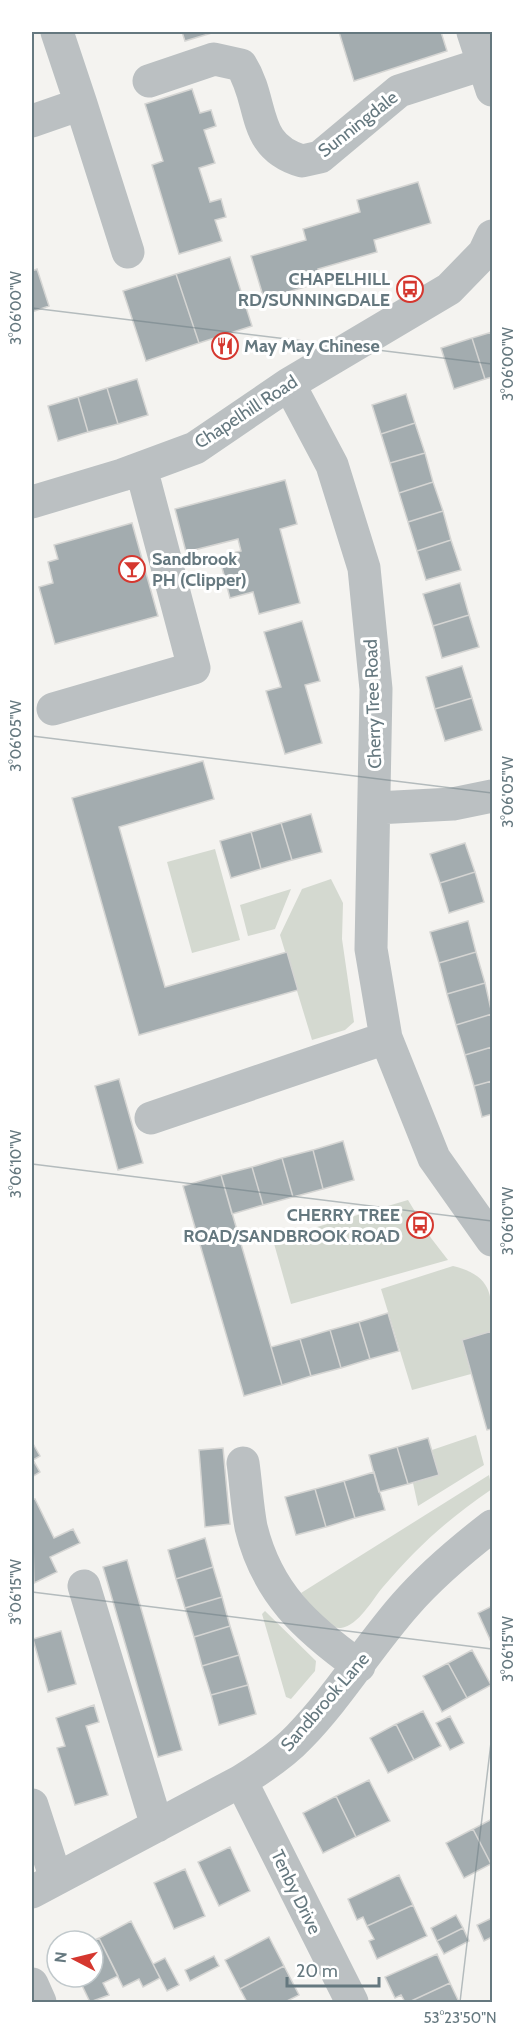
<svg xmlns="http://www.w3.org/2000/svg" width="524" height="2034" font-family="Cabin,sans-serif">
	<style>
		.green { fill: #d4d9d0 }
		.building { fill: #a3acaf; stroke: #d5d5d3; stroke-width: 1.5 }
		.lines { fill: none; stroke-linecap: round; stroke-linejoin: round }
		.minor { stroke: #bbc0c2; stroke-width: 33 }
		.ticks { fill: none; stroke: #65787f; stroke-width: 1.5; stroke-opacity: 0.45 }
		.labels { text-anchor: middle; stroke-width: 6; stroke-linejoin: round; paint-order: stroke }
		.street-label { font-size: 18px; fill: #65787f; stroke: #fff }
		.poi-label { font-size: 18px; font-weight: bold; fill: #65787f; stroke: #fff; text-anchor: end }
		.neatline { fill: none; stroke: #65787f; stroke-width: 2 }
		.ticks-label { font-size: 15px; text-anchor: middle; fill: #65787f }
	</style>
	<rect width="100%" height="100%" fill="#f4f3f0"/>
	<path class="green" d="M215,849L240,940L192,953L167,862Z
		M331,879L343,903L342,939L354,1022L345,1030L312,1040L280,935L302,889Z
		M291,889L275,929L248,936L240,905Z
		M408,1200L431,1238L448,1260L291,1304L273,1240Z
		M453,1266C493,1276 492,1295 492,1331L462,1340L471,1374L412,1390L381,1289Z
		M476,1435L484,1465L418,1506L413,1483L439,1475L432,1450Z
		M489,1475L492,1489C448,1519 418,1546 383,1587C372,1600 359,1625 341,1628C326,1630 309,1603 301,1593Z
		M265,1611L316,1661L315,1671L291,1699L286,1697L262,1614Z"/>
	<path class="building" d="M182,32H215L185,41Z
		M339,32H441L447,51L354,81Z
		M192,89L200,113L211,110L216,126L204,130L215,163L199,168L210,202L221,199L226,217L215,220L222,241L179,254L152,165L163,161L145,104Z
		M418,182L431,223L374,240L377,252L318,269L322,282L264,299L251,256L306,240L303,229L360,212L357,200Z
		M230,257L252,326L199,343L176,274Z
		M37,269L49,306L32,312V271Z
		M176,274L199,343L146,361L123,291Z
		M492,332V377L485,379L472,338Z
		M472,338L485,379L454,389L441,348Z
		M137,379L148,415L118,424L107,388Z
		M107,388L118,424L88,432L78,397Z
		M406,394L415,423L381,434L372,405Z
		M78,397L88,432L58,441L48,406Z
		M415,423L425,453L390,463L381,434Z
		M425,453L433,482L399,493L390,463Z
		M285,480L297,524L280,529L300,603L259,614L253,592L230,598L219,556L241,551L238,539L186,552L175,509Z
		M433,482L443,511L408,522L399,493Z
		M443,511L451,540L417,551L408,522Z
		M132,523L158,616L55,644L39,587L53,583L48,562L58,559L54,545Z
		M451,540L461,570L426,580L417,551Z
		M460,583L469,615L433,626L423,594Z
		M469,615L479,647L442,658L433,626Z
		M302,621L320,681L305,685L322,743L285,754L266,691L281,687L264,632Z
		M462,666L472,698L435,709L426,677Z
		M472,698L482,730L445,741L435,709Z
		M203,761L214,799L119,827L165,987L287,952L298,990L139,1035L72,798Z
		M311,814L322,852L292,860L281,823Z
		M281,823L292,860L261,869L251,832Z
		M251,832L261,869L231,878L220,841Z
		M465,843L475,872L440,883L430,854Z
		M475,872L484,902L449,913L440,883Z
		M468,921L476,952L439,963L430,932Z
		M476,952L485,983L447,994L439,963Z
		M485,983L492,1014L456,1025L447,994Z
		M492,1014V1047L465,1055L456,1025Z
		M492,1047V1081L474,1086L465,1055Z
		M119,1079L143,1163L118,1170L95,1086Z
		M492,1081V1114L482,1117L474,1086Z
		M343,1141L354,1180L323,1189L313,1150Z
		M313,1150L323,1189L293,1197L282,1158Z
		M282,1158L293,1197L263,1205L252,1167Z
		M252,1167L263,1205L232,1214L221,1175Z
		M221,1175L282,1385L244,1396L183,1186Z
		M388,1313L399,1351L370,1359L359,1322Z
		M359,1322L370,1359L341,1368L330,1330Z
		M330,1330L341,1368L311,1376L300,1339Z
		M492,1331V1429L487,1430L462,1340Z
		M300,1339L311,1376L282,1385L271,1347Z
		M428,1438L439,1475L408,1484L397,1447Z
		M32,1442L40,1456L33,1460L40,1472L32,1477Z
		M397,1447L408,1484L379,1492L369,1455Z
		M223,1448L230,1524L205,1527L199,1450Z
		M374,1472L385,1510L355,1518L344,1481Z
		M344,1481L355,1518L326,1527L315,1489Z
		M315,1489L326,1527L296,1535L285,1497Z
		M35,1499L54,1538L73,1529L80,1543L50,1557L57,1572L34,1583L32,1500Z
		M205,1538L213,1567L176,1579L168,1550Z
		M127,1560L182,1750L158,1757L103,1567Z
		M213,1567L222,1597L185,1608L176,1579Z
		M222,1597L230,1626L194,1637L185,1608Z
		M492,1606V1644L478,1613Z
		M230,1626L239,1655L202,1666L194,1637Z
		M61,1631L76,1684L48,1692L33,1639Z
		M472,1650L491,1685L467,1698L448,1663Z
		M239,1655L248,1685L211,1695L202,1666Z
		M448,1663L467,1698L442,1712L423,1676Z
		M248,1685L256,1714L219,1725L211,1695Z
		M94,1705L99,1722L86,1726L108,1795L75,1805L57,1748L65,1746L56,1718Z
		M423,1711L441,1746L414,1760L396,1724Z
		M450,1716L464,1743L450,1750L436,1723Z
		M396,1724L414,1760L388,1773L370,1738Z
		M369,1780L390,1821L356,1837L336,1796Z
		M336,1796L356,1837L323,1853L303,1813Z
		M492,1819V1863L491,1864L473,1829Z
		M473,1829L491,1864L464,1878L446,1843Z
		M230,1847L250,1891L219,1906L198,1862Z
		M185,1869L205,1916L174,1929L154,1883Z
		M399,1875L413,1905L367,1926L363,1917L357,1920L348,1899Z
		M413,1905L427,1936L377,1959L369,1941L374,1939L367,1926Z
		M456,1915L463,1928L437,1941L431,1928Z
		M492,1918V1937L484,1941L477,1925Z
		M131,1921L160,1978L143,1987L139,1979L123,1987L99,1938Z
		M463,1928L469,1941L444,1954L437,1941Z
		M269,1937L284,1966L240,1989L225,1960Z
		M99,1938L118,1976L103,1983L109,1995L90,2002L78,1977H93L92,1941Z
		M437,1954L450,1983L409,2002H405L401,1995L395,1998L385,1977Z
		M214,1956L219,1966L190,1981L185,1970Z
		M165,1958L179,1985L167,1991L153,1964Z
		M284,1966L299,1995L285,2002H247L240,1989Z
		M450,1983L459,2002H409Z"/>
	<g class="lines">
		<path class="minor" d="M473,32L492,90
			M149,81L214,59L241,65C265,103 250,146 302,161L320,157L399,91L483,64
			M81,104L128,252
			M32,121L81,104L57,32
			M289,384L332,465L364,568L376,689L371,949L386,1038L434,1158L492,1240
			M32,502L122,475L195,448L289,384L449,289L484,253L492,236
			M53,709L194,668L141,468
			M376,808L453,804L492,796
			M151,1118L386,1038
			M243,1463C246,1484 247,1506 251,1527C267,1593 306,1628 359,1666
			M84,1586L157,1826
			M241,1781L352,2002
			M32,1805L56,1879
			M32,1892L241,1781C262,1768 283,1754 299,1737C339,1696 368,1647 405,1605C431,1575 461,1550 492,1526
			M32,1984L40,2002"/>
	</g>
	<path class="ticks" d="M32,308L492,364M32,736L492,793M32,1164L492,1221M32,1592L492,1649M460,2002L492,1734"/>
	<defs>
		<symbol id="bus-ring" viewBox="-11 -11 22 22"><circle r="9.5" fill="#fff" stroke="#d5372f" stroke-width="1.5"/><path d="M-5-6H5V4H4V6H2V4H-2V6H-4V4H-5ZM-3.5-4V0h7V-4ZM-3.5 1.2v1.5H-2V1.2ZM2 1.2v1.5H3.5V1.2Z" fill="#d5372f"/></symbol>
		<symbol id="restaurant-ring" viewBox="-11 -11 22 22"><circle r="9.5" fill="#fff" stroke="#d5372f" stroke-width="1.5"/><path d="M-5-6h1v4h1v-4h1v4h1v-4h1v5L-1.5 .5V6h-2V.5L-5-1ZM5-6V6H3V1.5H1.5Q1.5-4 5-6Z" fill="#d5372f"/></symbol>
		<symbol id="bar-ring" viewBox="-11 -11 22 22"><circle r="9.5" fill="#fff" stroke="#d5372f" stroke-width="1.5"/><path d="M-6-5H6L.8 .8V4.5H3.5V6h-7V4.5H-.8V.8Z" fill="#d5372f"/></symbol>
	</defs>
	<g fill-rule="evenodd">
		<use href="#bus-ring" x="395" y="274" width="30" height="30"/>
		<use href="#restaurant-ring" x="210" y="331" width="30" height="30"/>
		<use href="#bar-ring" x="117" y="554" width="30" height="30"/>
		<use href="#bus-ring" x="405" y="1210" width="30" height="30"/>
	</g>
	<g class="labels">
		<g class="street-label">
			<text transform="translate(358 124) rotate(-38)" y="6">Sunningdale</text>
			<text transform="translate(246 412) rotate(-33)" y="6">Chapelhill Road</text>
			<text transform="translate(373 704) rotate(-92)" y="6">Cherry Tree Road</text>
			<text transform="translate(325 1702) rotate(-49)" y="6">Sandbrook Lane</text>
			<text transform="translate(296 1892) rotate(64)" y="6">Tenby Drive</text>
		</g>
		<g class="poi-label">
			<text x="390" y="285">CHAPELHILL<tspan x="390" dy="21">RD/SUNNINGDALE</tspan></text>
			<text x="244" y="352" text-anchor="start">May May Chinese</text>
			<text x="152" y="565" text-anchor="start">Sandbrook<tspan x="152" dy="21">PH (Clipper)</tspan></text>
			<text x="400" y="1221">CHERRY TREE<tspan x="400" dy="21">ROAD/SANDBROOK ROAD</tspan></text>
		</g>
	</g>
	<rect width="524" height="2034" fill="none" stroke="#ffffff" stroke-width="66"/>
	<g transform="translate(75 1959) rotate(277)"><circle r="28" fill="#ffffff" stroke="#c1c9cc" stroke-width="1.5"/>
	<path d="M0-4.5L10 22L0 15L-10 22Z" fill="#d5372f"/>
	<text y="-9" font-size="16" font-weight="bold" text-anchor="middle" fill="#65787f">N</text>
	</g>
	<path d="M287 1977v9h92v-9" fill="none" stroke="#65787f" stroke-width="3"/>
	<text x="296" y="1977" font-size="18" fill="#65787f" stroke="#ffffff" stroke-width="4.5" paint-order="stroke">20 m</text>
	<rect x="33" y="33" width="458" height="1968" class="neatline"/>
	<g class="ticks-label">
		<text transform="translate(16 308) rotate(-90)" y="5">3°06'00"W</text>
		<text transform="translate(508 364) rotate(-90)" y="5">3°06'00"W</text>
		<text transform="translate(16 736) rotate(-90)" y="5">3°06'05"W</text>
		<text transform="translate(508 792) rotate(-90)" y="5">3°06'05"W</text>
		<text transform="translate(16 1164) rotate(-90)" y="5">3°06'10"W</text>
		<text transform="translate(508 1221) rotate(-90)" y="5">3°06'10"W</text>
		<text transform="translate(16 1592) rotate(-90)" y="5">3°06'15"W</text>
		<text transform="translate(508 1649) rotate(-90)" y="5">3°06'15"W</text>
		<text x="460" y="2023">53°23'50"N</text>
	</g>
</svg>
